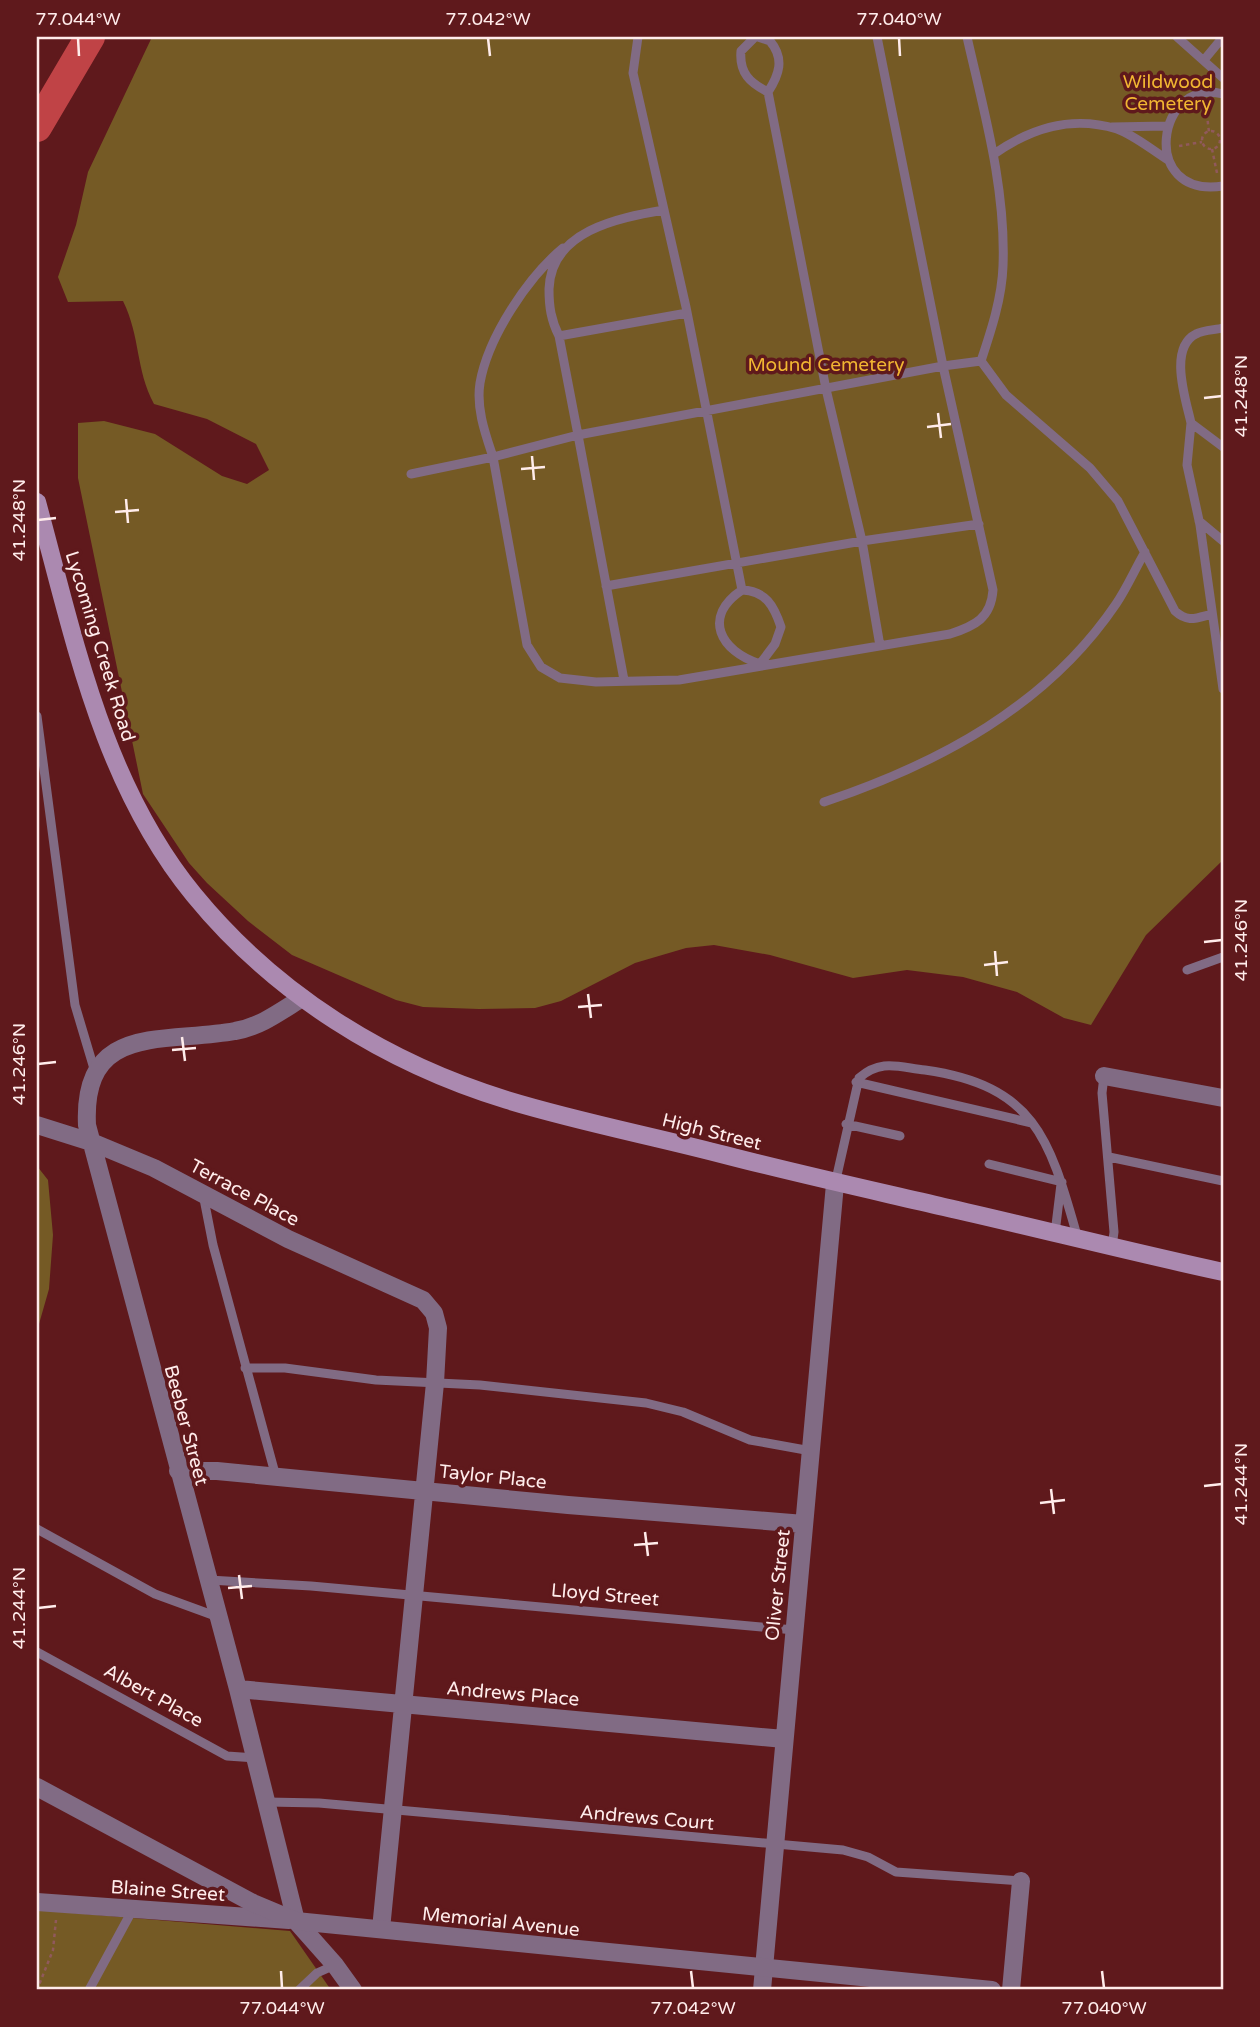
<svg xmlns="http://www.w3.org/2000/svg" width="1260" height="2027" font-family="'Varela Round',sans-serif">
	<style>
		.green { fill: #755a25 }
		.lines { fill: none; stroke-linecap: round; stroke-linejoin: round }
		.river { stroke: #c04346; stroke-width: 30 }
		.path { stroke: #90595b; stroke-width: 2.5; stroke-dasharray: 3.5 3.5; stroke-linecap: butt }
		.service { stroke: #816b84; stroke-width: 9 }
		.minor { stroke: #816b84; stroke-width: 18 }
		.tertiary { stroke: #816b84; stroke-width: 18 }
		.secondary { stroke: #ab89b0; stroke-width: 18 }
		.ticks { fill: none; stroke: #ffeceb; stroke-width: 2.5 }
		.labels { text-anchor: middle; stroke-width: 7; stroke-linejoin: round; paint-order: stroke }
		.park-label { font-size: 19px; fill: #f1b632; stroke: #5f191c }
		.street-label { font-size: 19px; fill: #ffeceb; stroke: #5f191c }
		.neatline { fill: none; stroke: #ffeceb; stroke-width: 2.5 }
		.ticks-label { font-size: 18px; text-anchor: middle; fill: #ffeceb }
	</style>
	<rect width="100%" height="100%" fill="#5f191c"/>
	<path class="green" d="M152,37H1223V860L1146,935L1091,1025L1064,1018L1017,992L963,977L907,970L853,978L770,955L714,945L686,948L635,963L561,1001L535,1008L479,1009L423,1007L396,1000L292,955L248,921L207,883L189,863L143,794L78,478V423L104,421L155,434L222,476L247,484L269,470L256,444L207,419L154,404C135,368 141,338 123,301L68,302L58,277L76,225L88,172Z
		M37,1166L48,1180L53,1235L49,1289L37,1331Z
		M37,1910L290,1931L331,1990H37Z"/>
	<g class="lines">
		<path class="river" d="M37,127L90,37"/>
		<path class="path" d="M1206,107L1209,132
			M1202 140a9 9 0 1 1 18 0a9 9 0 1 1-18 0Z
			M1179,146L1202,142
			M1212,149L1217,173
			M37,1990L53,1950L56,1920"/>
		<path class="service" d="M638,37L633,73L686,307L742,590
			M755,37L741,51C739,73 750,83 768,92
			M758,37L770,41C785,59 779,75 768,92L826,389L862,541L880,646
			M877,37L943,366L981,361C991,331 1002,298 1003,266C1006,188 984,112 967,37
			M1177,37L1223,78
			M1204,60L1223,37
			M1223,94C1157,76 1138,199 1223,186
			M1112,127L1166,126
			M994,154C1031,128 1071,115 1117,129C1134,135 1152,150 1168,160
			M1223,328C1215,330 1203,330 1196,334C1168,348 1186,400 1191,423L1223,447
			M559,336C551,320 549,307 549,289C551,231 617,218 664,210
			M981,361L1006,395L1090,468L1118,501L1175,611C1188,623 1196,618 1212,614
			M1191,423L1187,465L1200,525L1223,689
			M411,474L493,457C485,433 476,408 480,383C488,337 528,277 563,248
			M1199,521L1223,541
			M606,586L862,541L979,524
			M742,590C766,591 774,606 781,627L775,644L760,664C720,651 702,617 742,590Z
			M624,680L578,435L493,457L527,645L541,667L560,678L596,682L679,680L950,634C975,626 991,618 993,590L943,366L578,435L559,336L687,313
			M37,716L75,1005L95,1072
			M824,802C938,764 1047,706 1116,604C1127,588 1135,569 1145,552
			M1187,970L1223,957
			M1104,1076L1102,1093L1114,1232L1112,1247
			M856,1082L1032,1123
			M846,1124L900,1136
			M1109,1157L1223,1181
			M989,1164L1062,1182
			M835,1184L859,1078C881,1059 898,1067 925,1070C1037,1086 1050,1141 1078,1239
			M203,1194L213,1245L276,1477
			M1055,1233L1061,1184
			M245,1368H285L376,1380L480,1385L646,1403L683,1412L750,1440L811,1451
			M37,1529L155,1594L218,1617
			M209,1580L311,1586L794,1630
			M37,1652L227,1756L256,1758
			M267,1802L319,1803L843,1850L868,1857L896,1872L1021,1881
			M89,1990L133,1909
			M299,1990L317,1973L335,1965"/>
		<path class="minor" d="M302,998C281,1011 260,1027 235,1031C164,1044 82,1022 87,1125L238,1689L296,1921L335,1965L353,1990
			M1104,1076L1223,1098
			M37,1125L94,1143L154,1168L288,1239L423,1300L434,1313L438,1328L435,1383L381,1929
			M178,1471H217L568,1505L804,1524
			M238,1689L784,1739
			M37,1902L289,1920
			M762,1990L835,1184
			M1011,1990L1021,1881"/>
		<path class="tertiary" d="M37,1787L253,1903L296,1921L992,1990"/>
		<path class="secondary" d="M37,502C74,637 102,783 194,895C275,994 386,1063 507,1100C579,1122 653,1136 725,1155C798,1174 871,1190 944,1207C1037,1228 1130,1252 1223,1272"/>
	</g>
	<path class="ticks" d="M78,38L79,56M488,38L490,56M899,38L900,56M1204,398L1222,396M938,413L941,438M927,427L951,424M532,456L534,480M521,469L545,467M126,499L128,523M115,512L139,510M38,520L56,518M1204,942L1222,940M995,951L997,976M984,965L1008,962M588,994L591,1018M578,1007L602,1005M182,1037L185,1061M172,1050L196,1048M38,1064L56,1062M1204,1486L1222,1484M1051,1489L1054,1514M1040,1503L1065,1500M645,1532L648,1556M634,1545L658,1543M239,1575L242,1599M228,1588L252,1586M38,1608L56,1606M281,1971L282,1988M691,1971L693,1988M1102,1971L1104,1988"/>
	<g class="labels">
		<g class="park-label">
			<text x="1168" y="88">Wildwood<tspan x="1168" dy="22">Cemetery</tspan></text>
			<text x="826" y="371">Mound Cemetery</text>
		</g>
		<g class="street-label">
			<text transform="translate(101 646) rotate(73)" y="7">Lycoming Creek Road</text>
			<text transform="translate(712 1131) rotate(14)" y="7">High Street</text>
			<text transform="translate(245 1192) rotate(28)" y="7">Terrace Place</text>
			<text transform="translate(187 1425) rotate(75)" y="7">Beeber Street</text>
			<text transform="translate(493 1476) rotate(6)" y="7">Taylor Place</text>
			<text transform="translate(777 1585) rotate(-84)" y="7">Oliver Street</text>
			<text transform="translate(605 1594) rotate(5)" y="7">Lloyd Street</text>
			<text transform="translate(513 1693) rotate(5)" y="7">Andrews Place</text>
			<text transform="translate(154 1695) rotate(29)" y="7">Albert Place</text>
			<text transform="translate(647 1817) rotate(5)" y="7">Andrews Court</text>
			<text transform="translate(168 1890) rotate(4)" y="7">Blaine Street</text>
			<text transform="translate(501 1921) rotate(6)" y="7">Memorial Avenue</text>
		</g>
	</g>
	<rect width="1260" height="2027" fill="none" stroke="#5f191c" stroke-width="77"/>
	<rect x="38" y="38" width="1184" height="1950" class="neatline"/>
	<g class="ticks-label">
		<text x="78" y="25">77.044°W</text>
		<text x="488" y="25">77.042°W</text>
		<text x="899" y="25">77.040°W</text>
		<text transform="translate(1241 396) rotate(-90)" y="6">41.248°N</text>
		<text transform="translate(19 520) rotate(-90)" y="6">41.248°N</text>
		<text transform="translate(1241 940) rotate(-90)" y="6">41.246°N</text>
		<text transform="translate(19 1064) rotate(-90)" y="6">41.246°N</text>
		<text transform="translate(1241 1484) rotate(-90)" y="6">41.244°N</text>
		<text transform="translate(19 1608) rotate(-90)" y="6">41.244°N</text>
		<text x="282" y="2014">77.044°W</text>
		<text x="693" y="2014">77.042°W</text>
		<text x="1104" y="2014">77.040°W</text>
	</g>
</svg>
